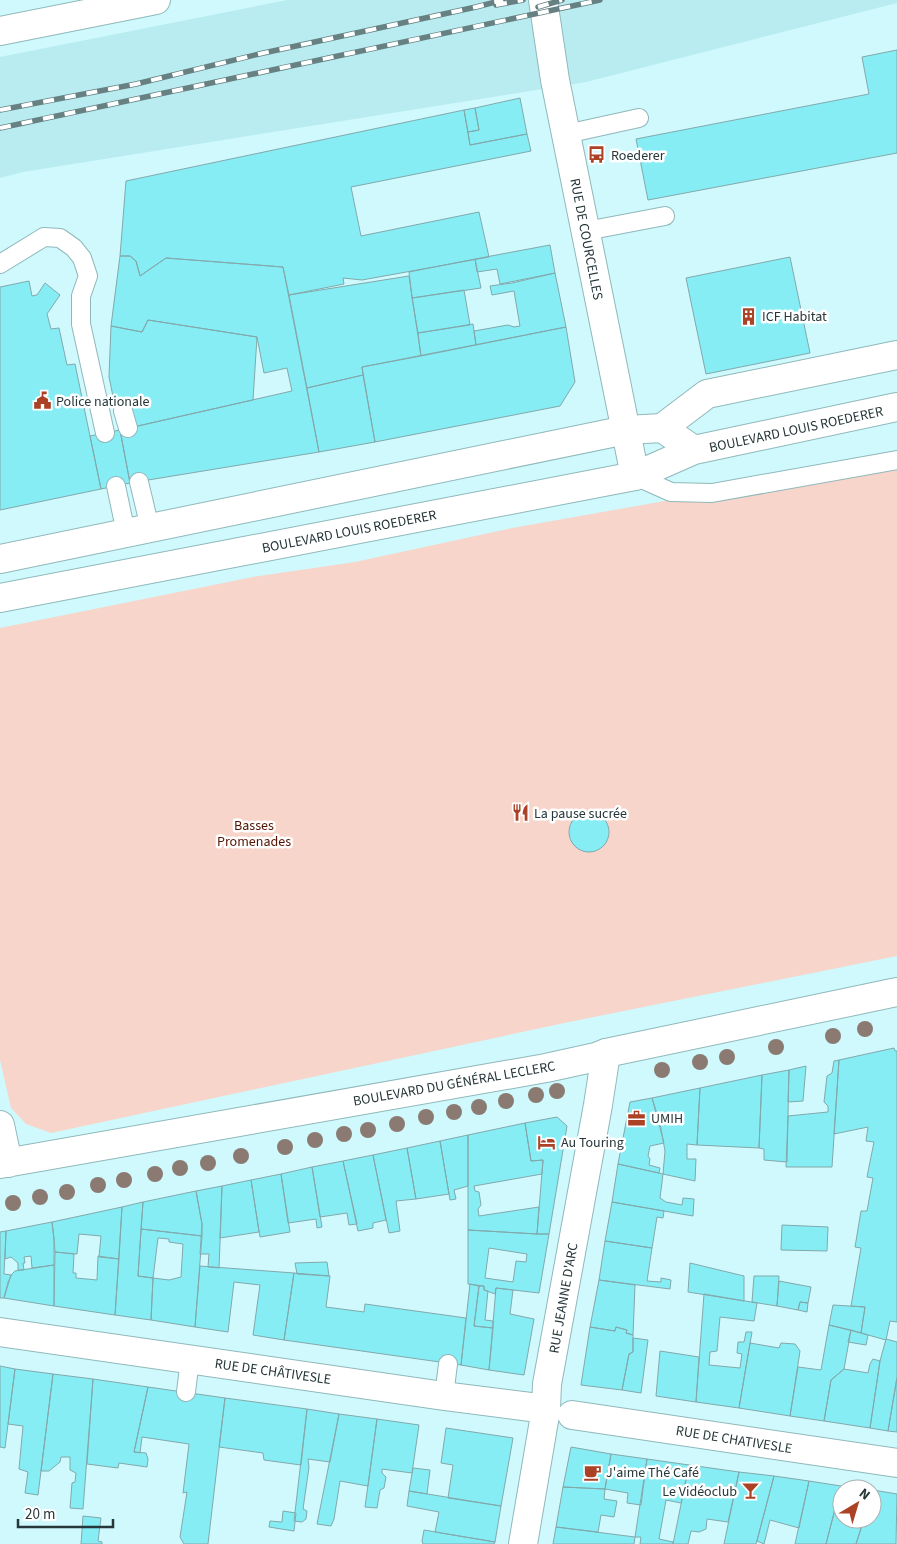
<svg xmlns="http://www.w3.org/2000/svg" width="897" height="1544" font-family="'Source Sans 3',sans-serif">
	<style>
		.built { fill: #b9ecf0 }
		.green { fill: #f8d5ca }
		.building { fill: #87edf5; stroke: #81a9ac; fill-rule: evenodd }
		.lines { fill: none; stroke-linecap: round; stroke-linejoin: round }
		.lane-casing { stroke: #90b8bb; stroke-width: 20 }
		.street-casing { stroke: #90b8bb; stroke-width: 30 }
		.secondary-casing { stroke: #90b8bb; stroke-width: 30 }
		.lane { stroke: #fff; stroke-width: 18 }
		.street { stroke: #fff; stroke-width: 28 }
		.secondary { stroke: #fff; stroke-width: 28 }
		.rail-casing { stroke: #678183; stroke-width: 5.5 }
		.rail { stroke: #fff; stroke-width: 4; stroke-dasharray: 11; stroke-linecap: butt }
		.tree { fill: #8b7a72 }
		.labels { text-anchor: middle; stroke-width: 5; stroke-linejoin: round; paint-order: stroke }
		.poi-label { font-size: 14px; fill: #273739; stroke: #fff; text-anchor: start }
		.street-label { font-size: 14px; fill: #273739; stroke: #fff }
		.park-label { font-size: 14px; fill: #541301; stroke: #fff }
	</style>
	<rect width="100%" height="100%" fill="#cff9fc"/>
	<path class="built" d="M287,0H897V3L586,82L23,172L0,178V57Z"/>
	<path class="green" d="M897,460V956L569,1022L51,1133L26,1124L11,1108L0,1060V628L253,577L355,562L512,528Z"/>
	<path class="building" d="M897,50V153L648,200L636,139L869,94L862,57Z
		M520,98L527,134L470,145L468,132L479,130L475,108Z
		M475,108L479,130L468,132L464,110Z
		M464,110L470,145L527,134L531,151L351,187L361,236L479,212L489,257L362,280L343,278L344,284L289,295L283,267L166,258L140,276L136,261L130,256H120L126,181Z
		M550,245L555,273L500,284L497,269L477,272L475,259Z
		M120,256H130L136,261L140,276L166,258L283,267L319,452L130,483L120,430L292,391L287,368L264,373L257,337L148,320L142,332L111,326Z
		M790,257L810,353L706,374L686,278Z
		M475,259L481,288L412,298L409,272Z
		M555,273L566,327L476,345L474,331L508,325L514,327L520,326L514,291L492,295L490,286L512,283Z
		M409,276L421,356L362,367L363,375L307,388L289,295Z
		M29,281L32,296L37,295L45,283L60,295L47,314L51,329L59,328L67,365L75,364L101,489L0,510V287Z
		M464,290L470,325L418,333L412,298Z
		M148,320L257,337L253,400L120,430L109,377L111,326L142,332Z
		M473,324L476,345L421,356L418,333Z
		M566,327L575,382L560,406L375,442L362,367Z
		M363,375L375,442L319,452L307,388Z
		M120,430L130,483L101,489L90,436Z
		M569 832a20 20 0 1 1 40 0a20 20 0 1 1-40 0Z
		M894,1048L895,1051H897V1322L890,1321L886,1340L861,1333L865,1307L851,1306L861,1248L855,1247L861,1211H867L873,1178L867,1177L874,1142L866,1141L868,1127L834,1134L839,1060Z
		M839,1060L832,1167H786L788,1116L828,1112V1106L824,1102L827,1076L832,1073L834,1061Z
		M806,1066L803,1101L788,1102L789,1070Z
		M789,1070L787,1162L764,1160V1149L759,1148L762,1075Z
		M762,1075L759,1148L697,1145L700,1088Z
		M700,1088L697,1145L687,1144V1159H696L695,1181L663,1174L665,1151L660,1123L652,1098Z
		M652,1098L664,1143L650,1146L648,1156L650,1159L649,1165L660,1168L659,1173L618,1164L630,1102Z
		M557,1117L567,1126L549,1234H537L543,1160L531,1161L525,1123Z
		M525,1123L531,1161L543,1160L542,1174L474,1186L475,1191L479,1192L481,1205L478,1209L479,1216L539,1207L537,1234L468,1230V1135Z
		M468,1135V1186L454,1190L456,1199L450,1200L440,1141Z
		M440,1141L449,1194L416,1199L407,1148Z
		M407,1148L416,1199L396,1201L400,1231L389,1233L373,1155Z
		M373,1155L386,1220L373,1223V1228L358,1231L343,1161Z
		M343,1161L357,1224L349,1225L347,1213L320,1217L312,1167Z
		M618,1164L663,1174L660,1198L666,1202L682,1205L683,1198L694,1199L693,1216L612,1202Z
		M312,1167L322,1227L317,1228L316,1219L288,1223L281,1174Z
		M281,1174L290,1232L260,1237L251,1180Z
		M251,1180L259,1232L220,1238L222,1186Z
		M222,1186L220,1243L219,1268L208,1267L209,1254H200L202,1224L196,1191Z
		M196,1191L202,1224V1236L141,1229L143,1202Z
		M143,1202L138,1276L153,1278L151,1320L115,1315L122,1207Z
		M612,1202L664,1211L663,1218L657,1217L652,1248L605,1241Z
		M122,1207L119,1259L99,1257L101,1236L79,1234L77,1254L55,1252L54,1239L52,1222Z
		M52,1222L54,1239V1265L32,1268L31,1256L24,1257L25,1263H23L24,1270H18V1263L11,1257L5,1259L6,1231Z
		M782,1225L828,1227L827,1251L781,1250Z
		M141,1229L202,1236L195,1327L151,1320L153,1278L169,1280L181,1277L183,1244L169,1242V1239L158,1238L153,1278L138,1276Z
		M468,1230L537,1234H549L539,1293L496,1288L495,1294L484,1290V1286L468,1284ZM489,1248L527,1254L526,1262L516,1261L513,1282L485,1278Z
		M6,1231L4,1274L11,1275L4,1298H0V1232Z
		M605,1241L652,1248L647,1281L661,1282V1278L671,1280L670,1289L599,1280Z
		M55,1252L74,1254L73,1273H76V1278L97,1280L98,1256L119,1259L115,1315L54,1306Z
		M327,1262L329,1276L297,1274L295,1263Z
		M690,1263L744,1276V1301L688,1292Z
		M54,1265V1306L4,1298L8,1282L12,1274L15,1271Z
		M200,1266L294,1273L284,1340L253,1335L260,1285L234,1282L228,1332L195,1327Z
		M294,1273L330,1276L326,1307L364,1312L365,1304L466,1318L461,1365L284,1340Z
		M754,1276H779L777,1306L752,1302Z
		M599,1280L635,1285L633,1335L626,1333L627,1330L616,1327L615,1331L590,1327Z
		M779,1281L811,1287L808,1303L800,1302L798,1310L777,1306Z
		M470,1284L479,1286L474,1326L493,1328L489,1370L461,1365Z
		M479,1286H484V1290L488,1291L485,1320L493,1321V1328L474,1326Z
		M496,1288L513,1290L510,1314L534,1319L524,1375L489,1370Z
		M704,1294L757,1303L754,1321L720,1317L717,1351L710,1352L709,1365L740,1368L742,1354L737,1353L738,1342H744L746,1332H752L739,1408L696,1402Z
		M800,1302L808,1303L807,1312L798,1310Z
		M833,1305L865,1307L861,1333L829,1325Z
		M829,1325L851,1330L844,1369L831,1380L824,1421L790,1416L798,1367L821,1370Z
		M590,1327L615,1331L616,1327L627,1330L626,1333L633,1335V1352L629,1354L622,1390L581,1385Z
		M851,1330L868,1335L866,1345L848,1342Z
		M633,1338L648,1340L641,1393L622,1390L629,1354L633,1352Z
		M886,1339L897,1342V1377L888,1431L870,1428L880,1361Z
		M750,1343L779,1348L781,1343L795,1344L800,1351L790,1416L739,1408Z
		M660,1351L699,1357L696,1402L656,1396Z
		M873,1359L880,1361L870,1428L824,1421L831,1380L844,1369L868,1373L870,1364Z
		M0,1366L15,1369L5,1448L0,1447Z
		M15,1369L53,1374L38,1495L25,1493L28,1472L19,1469L23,1426L8,1424Z
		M53,1374L93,1379L83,1509L70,1508L72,1483L75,1482L76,1473L70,1470V1457H61L60,1462L49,1471H41Z
		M897,1378V1432L888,1431Z
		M93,1379L148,1387L134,1452L146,1453L148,1459L147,1467L119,1463L118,1468L87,1464Z
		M148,1387L225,1398L208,1544H184L180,1537L187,1492L183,1493L189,1444L142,1437L140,1453L134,1452Z
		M225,1398L307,1409L301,1465L264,1460L263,1453L219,1447Z
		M307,1409L339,1414L330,1462L308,1459L309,1467L303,1509L307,1511L306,1519L302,1522L294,1521Z
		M339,1414L377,1419L368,1486L340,1481L334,1519L331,1526L317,1524Z
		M377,1419L419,1425L412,1473L382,1469V1473L386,1477L384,1488L380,1490L377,1508L365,1507Z
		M446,1428L513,1438L501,1506L448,1498L453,1465L441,1463Z
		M571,1447L611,1454L605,1489L563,1487Z
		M611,1454L647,1459L641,1505L627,1503L628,1493L605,1489Z
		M647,1459L689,1465L681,1503L666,1500L659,1539L673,1542V1544H640L641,1537H635Z
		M689,1465L739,1472L728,1522L707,1519L706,1529L699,1532L691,1531L688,1544H673Z
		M413,1468L430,1470L427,1494L409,1491Z
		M739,1472L774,1476L756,1544H724Z
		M774,1476L809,1481L799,1528L770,1520L764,1544L757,1541Z
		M809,1481L841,1486L826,1544H795Z
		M841,1486L862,1489H842V1519H864L856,1544H826Z
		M563,1487L605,1489L604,1499L617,1501L614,1517L601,1515L598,1532L556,1527Z
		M873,1490L897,1494L896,1544H856L864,1519H872Z
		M409,1491L501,1506L495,1542L435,1532L439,1512L407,1506Z
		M283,1511L296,1513L294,1531L269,1527L270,1521L282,1522Z
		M83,1516L101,1518L98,1541L102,1542V1544H81Z
		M556,1527L635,1537L634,1544H553Z
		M424,1530L495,1542L494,1544H423L422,1541Z"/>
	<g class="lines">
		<defs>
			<path id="lane" d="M566,134L639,118
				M586,231L665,216
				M0,264L44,237L60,238L74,248L82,258L88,276L81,296V324L105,433
				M123,411L128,428
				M635,476L671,492L712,493L897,460
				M139,482L150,528
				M116,486L126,533
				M186,1392L190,1359
				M444,1396L448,1364"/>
			<path id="street" d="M543,0L555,80L635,476
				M0,31L156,0
				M662,428L707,394L897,355
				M0,1332L444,1396L546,1409
				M572,1415L897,1463
				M523,1544L546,1409L547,1384L598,1105L606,1053"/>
			<path id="secondary" d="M0,559L626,430L662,428L694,450
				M0,598L635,476L694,450L897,407
				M0,1125L8,1163
				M0,1164L546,1068L596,1057L606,1053L897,992"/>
		</defs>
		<use href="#lane" class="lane-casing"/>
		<use href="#street" class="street-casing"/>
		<use href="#secondary" class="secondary-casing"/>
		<use href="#lane" class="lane"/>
		<use href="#street" class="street"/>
		<use href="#secondary" class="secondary"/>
		<defs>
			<path id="rail" d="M496,5L523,0
				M538,7L562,0
				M0,110L136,84L259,54L476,7L503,0
				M0,128L600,0"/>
		</defs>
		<use href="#rail" class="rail-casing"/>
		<use href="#rail" class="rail"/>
	</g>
	<g class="tree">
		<circle cx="865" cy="1029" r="8"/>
		<circle cx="833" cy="1036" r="8"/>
		<circle cx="776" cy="1047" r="8"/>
		<circle cx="727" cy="1057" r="8"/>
		<circle cx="700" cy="1062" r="8"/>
		<circle cx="662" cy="1070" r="8"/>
		<circle cx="557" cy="1091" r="8"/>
		<circle cx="536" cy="1095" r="8"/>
		<circle cx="506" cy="1101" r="8"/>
		<circle cx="479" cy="1107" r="8"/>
		<circle cx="454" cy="1112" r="8"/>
		<circle cx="426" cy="1117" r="8"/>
		<circle cx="397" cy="1124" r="8"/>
		<circle cx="368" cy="1130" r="8"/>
		<circle cx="344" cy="1134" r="8"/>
		<circle cx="315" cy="1140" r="8"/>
		<circle cx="285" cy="1147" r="8"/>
		<circle cx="241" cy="1156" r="8"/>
		<circle cx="208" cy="1163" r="8"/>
		<circle cx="180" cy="1168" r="8"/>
		<circle cx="155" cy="1174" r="8"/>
		<circle cx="124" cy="1180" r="8"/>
		<circle cx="98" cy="1185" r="8"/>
		<circle cx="67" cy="1192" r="8"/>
		<circle cx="40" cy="1197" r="8"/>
		<circle cx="13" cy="1203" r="8"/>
	</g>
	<defs>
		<symbol id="bus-bare" viewBox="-9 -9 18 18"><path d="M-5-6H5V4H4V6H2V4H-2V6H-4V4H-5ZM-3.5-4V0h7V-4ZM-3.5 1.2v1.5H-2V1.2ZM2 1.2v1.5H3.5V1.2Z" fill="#ab4225" stroke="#fff" stroke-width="2.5" paint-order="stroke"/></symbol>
		<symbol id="building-bare" viewBox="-9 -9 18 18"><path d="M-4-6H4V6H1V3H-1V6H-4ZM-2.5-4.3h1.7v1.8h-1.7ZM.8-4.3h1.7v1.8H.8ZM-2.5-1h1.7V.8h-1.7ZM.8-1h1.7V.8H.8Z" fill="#ab4225" stroke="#fff" stroke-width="2.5" paint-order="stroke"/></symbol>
		<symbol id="civic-bare" viewBox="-9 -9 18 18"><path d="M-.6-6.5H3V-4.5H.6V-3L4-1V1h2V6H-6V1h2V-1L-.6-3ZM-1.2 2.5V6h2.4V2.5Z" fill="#ab4225" stroke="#fff" stroke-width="2.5" paint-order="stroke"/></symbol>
		<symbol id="restaurant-bare" viewBox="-9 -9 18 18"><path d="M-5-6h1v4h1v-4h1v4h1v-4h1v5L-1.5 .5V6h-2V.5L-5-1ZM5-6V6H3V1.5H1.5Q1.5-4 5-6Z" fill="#ab4225" stroke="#fff" stroke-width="2.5" paint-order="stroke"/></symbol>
		<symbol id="office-bare" viewBox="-9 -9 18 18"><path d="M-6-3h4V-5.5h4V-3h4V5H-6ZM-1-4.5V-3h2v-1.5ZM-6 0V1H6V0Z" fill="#ab4225" stroke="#fff" stroke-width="2.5" paint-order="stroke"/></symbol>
		<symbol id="hotel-bare" viewBox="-9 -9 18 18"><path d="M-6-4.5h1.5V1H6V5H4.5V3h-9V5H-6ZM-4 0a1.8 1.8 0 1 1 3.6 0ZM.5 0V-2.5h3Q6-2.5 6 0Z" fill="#ab4225" stroke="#fff" stroke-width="2.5" paint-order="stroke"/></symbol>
		<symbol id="cafe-bare" viewBox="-9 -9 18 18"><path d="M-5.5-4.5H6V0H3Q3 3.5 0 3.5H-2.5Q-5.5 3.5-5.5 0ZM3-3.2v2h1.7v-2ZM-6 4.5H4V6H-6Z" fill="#ab4225" stroke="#fff" stroke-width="2.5" paint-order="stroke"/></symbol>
		<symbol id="bar-bare" viewBox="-9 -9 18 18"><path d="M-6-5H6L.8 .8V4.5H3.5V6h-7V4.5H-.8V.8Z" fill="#ab4225" stroke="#fff" stroke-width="2.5" paint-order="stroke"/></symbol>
	</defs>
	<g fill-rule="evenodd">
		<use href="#bus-bare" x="584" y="142" width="25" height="25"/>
		<use href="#building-bare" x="736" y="304" width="25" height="25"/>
		<use href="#civic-bare" x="30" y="388" width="25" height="25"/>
		<use href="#restaurant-bare" x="508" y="800" width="25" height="25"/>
		<use href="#office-bare" x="624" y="1106" width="25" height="25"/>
		<use href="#hotel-bare" x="534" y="1130" width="25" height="25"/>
		<use href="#cafe-bare" x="580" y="1460" width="25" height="25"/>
		<use href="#bar-bare" x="738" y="1478" width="25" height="25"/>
	</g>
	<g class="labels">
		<g class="poi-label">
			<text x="611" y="160">Roederer</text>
			<text x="762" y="321">ICF Habitat</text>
			<text x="56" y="406">Police nationale</text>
			<text x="534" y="818">La pause sucrée</text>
			<text x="651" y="1123">UMIH</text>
			<text x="561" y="1147">Au Touring</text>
			<text x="606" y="1477">J'aime Thé Café</text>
			<text x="737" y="1496" text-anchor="end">Le Vidéoclub</text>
		</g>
		<g class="street-label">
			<text transform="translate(587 239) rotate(79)" y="5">RUE DE COURCELLES</text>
			<text transform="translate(796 429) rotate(-12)" y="5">BOULEVARD LOUIS ROEDERER</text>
			<text transform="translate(349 531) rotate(-11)" y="5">BOULEVARD LOUIS ROEDERER</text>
			<text transform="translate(454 1083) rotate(-10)" y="5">BOULEVARD DU GÉNÉRAL LECLERC</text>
			<text transform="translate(563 1298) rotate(-80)" y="5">RUE JEANNE D'ARC</text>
			<text transform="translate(273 1371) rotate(8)" y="5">RUE DE CHÂTIVESLE</text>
			<text transform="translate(734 1439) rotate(9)" y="5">RUE DE CHATIVESLE</text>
		</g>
		<g class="park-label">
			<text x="254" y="830">Basses<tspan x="254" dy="16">Promenades</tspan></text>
		</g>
	</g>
	<g transform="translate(857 1504) rotate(38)"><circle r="24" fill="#ffffff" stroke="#a9afb0"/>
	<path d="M0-4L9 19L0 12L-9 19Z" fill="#ab4225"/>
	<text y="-8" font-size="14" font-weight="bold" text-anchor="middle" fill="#273739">N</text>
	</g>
	<path d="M18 1519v8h95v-8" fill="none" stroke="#273739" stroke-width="2.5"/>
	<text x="25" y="1519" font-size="15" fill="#273739" stroke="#ffffff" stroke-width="4" paint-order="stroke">20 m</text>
</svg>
